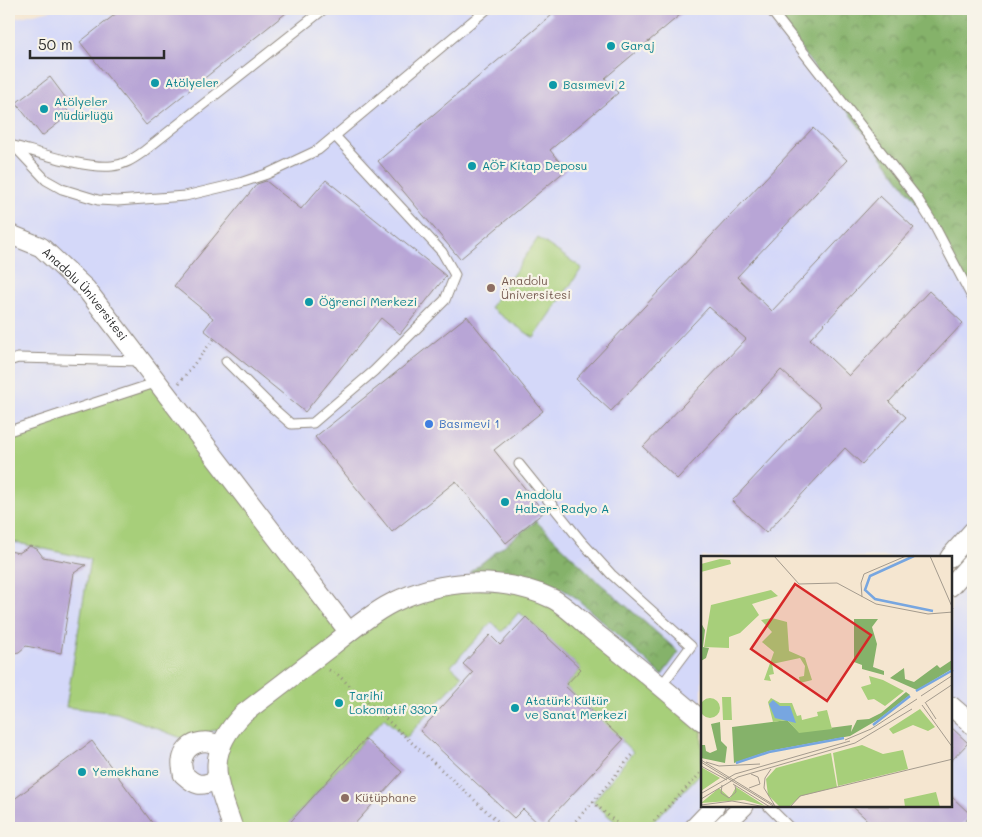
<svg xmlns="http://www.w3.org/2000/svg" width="982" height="837" font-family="Mali,sans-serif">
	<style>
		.built { fill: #d4d8f9; fill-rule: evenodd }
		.forest { fill: url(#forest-crowns); stroke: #586e4a }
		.park { fill: #a7cf7a; stroke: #697d52 }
		.building { fill: #b8a5d6 }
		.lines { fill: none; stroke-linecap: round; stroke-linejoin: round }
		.service-casing { stroke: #90887e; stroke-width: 11 }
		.minor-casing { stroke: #90887e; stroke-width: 21 }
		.path { stroke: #90887e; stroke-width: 3; stroke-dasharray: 1 4; stroke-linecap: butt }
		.service { stroke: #fff; stroke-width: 9 }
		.minor { stroke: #fff; stroke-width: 19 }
		.culture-dot { fill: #0f9aa8; stroke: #f7f3e8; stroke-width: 2 }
		.education-dot { fill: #8d6e63; stroke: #f7f3e8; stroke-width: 2 }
		.shop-dot { fill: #3f7fe0; stroke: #f7f3e8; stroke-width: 2 }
		.labels { text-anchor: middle; stroke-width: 4.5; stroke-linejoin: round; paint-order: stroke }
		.culture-label { font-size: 12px; fill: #0d838f; stroke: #f7f3e8; text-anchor: start }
		.education-label { font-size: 12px; fill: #785e54; stroke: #f7f3e8; text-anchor: start }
		.street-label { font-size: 12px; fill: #2b2b2b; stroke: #f7f3e8 }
		.shop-label { font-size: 12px; fill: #366cbe; stroke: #f7f3e8; text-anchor: start }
		.inset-river { fill: none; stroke: #77a6e0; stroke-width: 2.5 }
		.inset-road { fill: none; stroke: #a49b8e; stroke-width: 1 }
		.view { fill: #d62828; fill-opacity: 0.15; stroke: #d62828; stroke-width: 2.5 }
		.inset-edge { fill: none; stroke: #2b2b2b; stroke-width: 2.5 }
	</style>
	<defs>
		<pattern id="forest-crowns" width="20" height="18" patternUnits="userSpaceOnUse" patternTransform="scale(1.25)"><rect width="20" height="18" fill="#85b26a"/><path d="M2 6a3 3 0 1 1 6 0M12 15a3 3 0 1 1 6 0" fill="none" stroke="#6d9157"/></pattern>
	</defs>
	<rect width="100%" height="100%" fill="#f7f3e8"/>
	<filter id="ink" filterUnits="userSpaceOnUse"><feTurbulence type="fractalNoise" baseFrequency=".02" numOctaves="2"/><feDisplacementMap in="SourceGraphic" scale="10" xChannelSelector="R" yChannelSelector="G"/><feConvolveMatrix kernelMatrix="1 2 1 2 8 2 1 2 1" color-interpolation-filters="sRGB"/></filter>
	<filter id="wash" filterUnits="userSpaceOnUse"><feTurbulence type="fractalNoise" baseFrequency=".0096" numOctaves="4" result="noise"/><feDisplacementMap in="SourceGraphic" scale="20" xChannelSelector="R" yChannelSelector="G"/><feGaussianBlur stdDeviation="1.12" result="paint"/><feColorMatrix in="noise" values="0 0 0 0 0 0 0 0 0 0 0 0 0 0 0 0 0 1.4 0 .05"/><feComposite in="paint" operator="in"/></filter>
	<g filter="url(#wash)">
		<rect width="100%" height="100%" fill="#f5e6d0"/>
		<path class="built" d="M56,9H973V828H9V16L16,18ZM702,557H951V806H702Z"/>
		<path class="forest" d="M770,9H973V299L934,225Z
			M536,521L594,578L679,652L662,675L575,597C539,572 512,575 470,572Z"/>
		<path class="park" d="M538,238L582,268L534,338L490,308Z
			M158,382L349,632L435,587L532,591L702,721V772L647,828H622L593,802L633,752L565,686L581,669L519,612L502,632L492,622L451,666L462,676L406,738L384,718L285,828H233L217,780L232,725L184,739L117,713L66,707L90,559L9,541V431Z"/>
		<g id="blocks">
			<path class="building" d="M122,9H291L146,125L80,42Z
				M547,9H687L605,78L618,93L550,150L566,170L460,259L378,161L552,15Z
				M50,77L68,101L63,105L70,114L42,136L16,103Z
				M813,128L847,160L737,277L772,311L880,196L914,228L810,339L849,376L929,291L963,323L889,402L906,417L862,464L845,448L766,533L732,501L821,406L781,370L677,479L643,447L746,339L709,307L611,411L576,379Z
				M326,180L446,276L400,334L381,318L305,412L204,330L213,318L174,286L257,184L266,181L301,209Z
				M467,316L543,411L494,450L544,512L506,543L456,481L392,532L315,437Z
				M30,546L37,549L43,557L86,565L74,573L61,653L26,646L19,652L9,654V551L19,553Z
				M526,617L581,669L565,686L623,740L542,827L523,809L514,818L420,731L473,673L463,664L490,635L500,645Z
				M951,727L968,743L951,761Z
				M365,739L402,772L351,828H285Z
				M92,741L156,828H9V803Z
				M951,796L971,815L959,828H876L852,806H951Z"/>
		</g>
	</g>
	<g filter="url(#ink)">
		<use href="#blocks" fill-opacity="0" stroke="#90887e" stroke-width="1"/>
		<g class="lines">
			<defs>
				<path id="service" d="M770,9L917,198L934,225L973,299
					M14,146L46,180L62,189L98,200L117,201L185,196L240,183L267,174L318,150L487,9
					M14,146C40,153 87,169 112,166C124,165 133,159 143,152L324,9
					M9,361L18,358L141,361
					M226,361L274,409L291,424L313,423L374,371L445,300L455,275L442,252L335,136
					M9,431L158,382
					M519,464L581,541L611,574L691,646L661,686
					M768,806L790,828"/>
				<g id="minor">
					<path id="s1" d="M9,234L41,247L86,289L349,632"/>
					<path d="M950,557L973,531"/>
					<path d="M951,586L973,561"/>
					<path d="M951,706L973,725"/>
					<path d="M217,780C200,787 196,786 183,774C183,770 181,765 182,761C185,742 206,737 221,747"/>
					<path d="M233,828C217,781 203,755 243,714C273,691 303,668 333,645C350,631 372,613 392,603C441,579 502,575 553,599C566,606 582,622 594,632C631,661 667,691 702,721"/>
					<path d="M694,828L715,806"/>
					<path d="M721,828L744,806"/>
				</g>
			</defs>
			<use href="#service" class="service-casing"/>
			<use href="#minor" class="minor-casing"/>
			<path class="path" d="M179,383L214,339
				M329,670L338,675L505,828
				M593,802L634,753
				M544,828L546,826L549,828
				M569,828L593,802L622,828
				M647,828L702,772"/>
			<use href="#service" class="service"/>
			<use href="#minor" class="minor"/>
		</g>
	</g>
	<g class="culture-dot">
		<circle cx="611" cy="46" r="5"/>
		<circle cx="155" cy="83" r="5"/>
		<circle cx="553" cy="85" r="5"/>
		<circle cx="44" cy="109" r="5"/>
		<circle cx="472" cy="166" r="5"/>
		<circle cx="309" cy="302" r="5"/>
		<circle cx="505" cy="502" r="5"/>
		<circle cx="339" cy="703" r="5"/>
		<circle cx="515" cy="708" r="5"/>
		<circle cx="82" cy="772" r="5"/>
	</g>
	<g class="education-dot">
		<circle cx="491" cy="288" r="5"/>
		<circle cx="345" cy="798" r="5"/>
	</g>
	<circle class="shop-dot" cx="429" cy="424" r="5"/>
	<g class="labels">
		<g class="culture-label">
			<text x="621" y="50">Garaj</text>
			<text x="165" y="87">Atölyeler</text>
			<text x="563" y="89">Basımevi 2</text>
			<text x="54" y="106">Atölyeler<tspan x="54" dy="14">Müdürlüğü</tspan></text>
			<text x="482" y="170">AÖF Kitap Deposu</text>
			<text x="319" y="306">Öğrenci Merkezi</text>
			<text x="515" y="499">Anadolu<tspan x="515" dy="14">Haber- Radyo A</tspan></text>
			<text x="349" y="700">Tarihi<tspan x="349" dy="14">Lokomotif 3307</tspan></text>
			<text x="525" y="705">Atatürk Kültür<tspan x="525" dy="14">ve Sanat Merkezi</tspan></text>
			<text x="92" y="776">Yemekhane</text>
		</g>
		<g class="education-label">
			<text x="501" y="285">Anadolu<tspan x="501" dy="14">Üniversitesi</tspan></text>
			<text x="355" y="802">Kütüphane</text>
		</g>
		<g class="street-label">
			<text dy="4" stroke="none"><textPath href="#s1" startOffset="99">Anadolu Üniversitesi</textPath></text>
		</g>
		<g class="shop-label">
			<text x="439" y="428">Basımevi 1</text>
		</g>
	</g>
	<g transform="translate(701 556)">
		<rect width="251" height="251" fill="#f5e6d0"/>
		<path d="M161,189L182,198L202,194L207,213L137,230L132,197ZM0,211L19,222L0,235ZM35,231L64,250L43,244L0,247L18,232L29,242Z" fill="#a7cf7a"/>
		<path d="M153,63H177L171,71L176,88L172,111L183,115V119L161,113V109L153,106ZM0,67L4,74L2,91L8,92L5,102L0,105ZM251,104V113L216,134L189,122L203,112L204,123L213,126L236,109L239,112ZM205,136L209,139L178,163L149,180L68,195L33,207L31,171L86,164L98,176L151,169L150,176L156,164L168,163L180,157ZM19,166L20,185L26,191L24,207L0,202V189H4L5,195L9,197L16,194L10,168Z" fill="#85b26a"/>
		<path d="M19,3L29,4L30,8L0,16V8ZM70,34L77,40L51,48L58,59L39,77L28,81V92L3,91L10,49ZM71,62L86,66L88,95L104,102L111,124L99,127L98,121L103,120L104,110L99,102L71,108L73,118L68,119L70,125L63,124L73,96L61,86L71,76L60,64ZM168,120L182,124L203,135L184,150L173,143L167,144L160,131L170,128ZM21,141H30L31,164H22ZM70,142L79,147H91L96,160L100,159L101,164L117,160L116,156L126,154L131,173L98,177L86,164L72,166L67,146ZM-1 152a10 10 0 1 1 20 0a10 10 0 1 1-20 0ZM219,153L234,171L227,175L212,169L192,178L188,173ZM130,197L136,231L100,240L88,251H79L67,239L65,223L75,212ZM235,236L239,251H204L203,243Z" fill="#a7cf7a"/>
		<path d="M72,144L79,150H89L95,167L74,162L68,148Z" fill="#77a6e0"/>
		<path class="inset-river" d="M213,0L169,20L164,34L174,43L232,55M215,135L252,114M172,169L209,140M35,207L68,196L143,182"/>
		<path class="inset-road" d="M73,0L98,28L136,27L175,48L227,58L252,56M229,0L252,53M161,41L160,27L163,18L205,0M220,140L252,119M224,146L235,163M225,146L252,128M221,149L252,192M144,184L170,173L216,143M0,204L73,249M0,206L74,251M5,206L18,210L59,208M0,210L26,224M70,213L64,222L63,232L74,250M32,228L69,251M21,229L20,237L28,242L35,236L34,229M48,232L59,228L57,221L50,218M1,237L34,218L149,185M0,243L37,221L154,187L211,153M0,249L31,245L65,251M89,251L99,240L252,203"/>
		<path class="view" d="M94,28L170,79L126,145L50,93Z"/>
		<rect width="251" height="251" class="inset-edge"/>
	</g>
	<rect width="982" height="837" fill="none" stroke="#f7f3e8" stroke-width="30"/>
	<path d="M30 50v8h134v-8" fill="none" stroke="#2b2b2b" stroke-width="2.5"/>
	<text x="38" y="50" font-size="15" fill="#2b2b2b" stroke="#f7f3e8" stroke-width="4" paint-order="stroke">50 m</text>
</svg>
